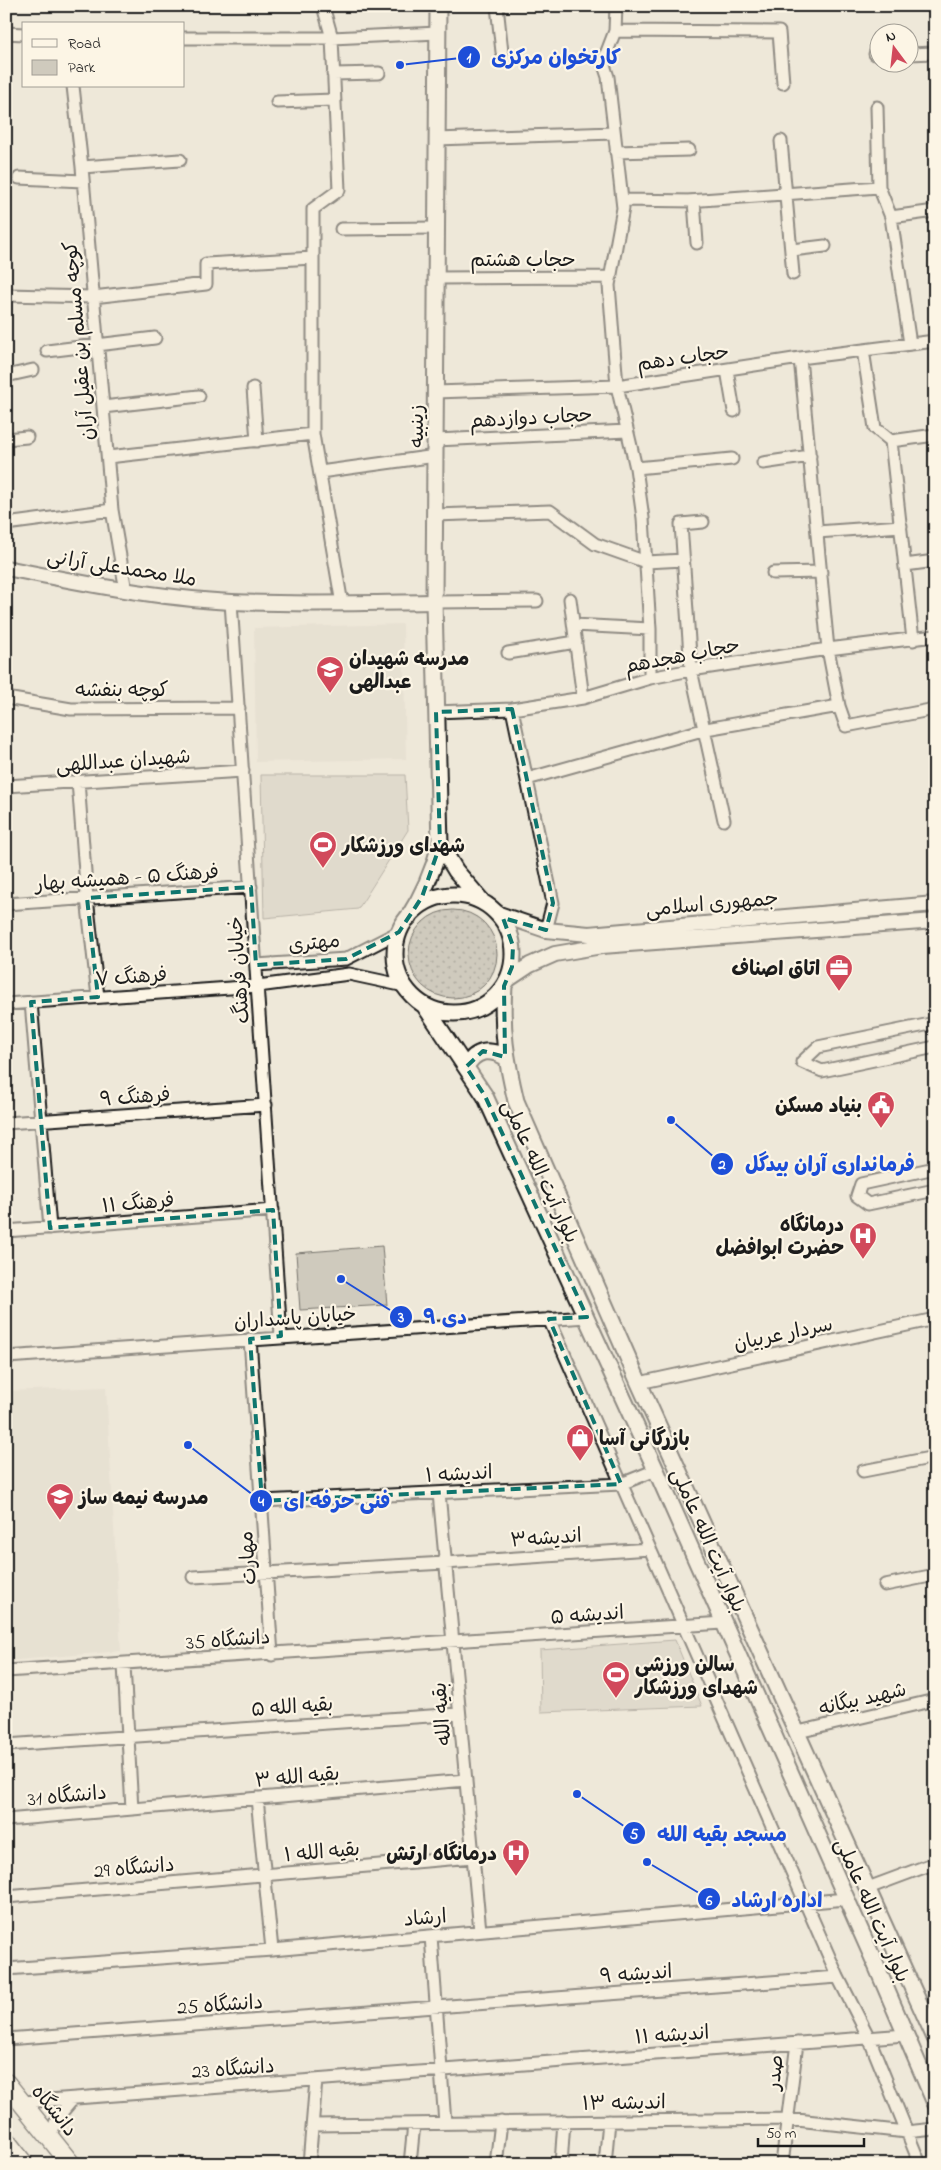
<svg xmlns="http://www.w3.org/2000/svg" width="941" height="2170" font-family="'Indie Flower','Playpen Sans Arabic',sans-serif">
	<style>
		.built { fill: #ded9cb }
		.grass { fill: url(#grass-dots); stroke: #76736c }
		.park { fill: #cfcabd; stroke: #76736c }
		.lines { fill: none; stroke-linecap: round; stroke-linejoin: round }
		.minor-casing { stroke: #1c1c1c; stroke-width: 15 }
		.tertiary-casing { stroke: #1c1c1c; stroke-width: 18 }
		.secondary-casing { stroke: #1c1c1c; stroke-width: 19 }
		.primary-casing { stroke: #1c1c1c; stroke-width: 21 }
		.minor { stroke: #fcf5e5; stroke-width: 11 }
		.tertiary { stroke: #fcf5e5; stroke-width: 14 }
		.secondary { stroke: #fcf5e5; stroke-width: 15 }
		.primary { stroke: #fcf5e5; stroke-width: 18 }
		.marked { fill: none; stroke: #0f766e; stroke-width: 4; stroke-dasharray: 10 6; stroke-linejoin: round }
		.labels { text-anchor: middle; stroke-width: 4.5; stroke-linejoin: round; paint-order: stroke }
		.street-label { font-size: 20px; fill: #1c1c1c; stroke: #fcf5e5 }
		.poi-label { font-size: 20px; font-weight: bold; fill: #1c1c1c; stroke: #fcf5e5; text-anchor: start }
		.leader { fill: none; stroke: #1d4ed8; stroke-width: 2 }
		.callout-dot { fill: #1d4ed8; stroke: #fcf5e5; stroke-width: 2 }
		.mark-label { font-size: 15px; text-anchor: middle; font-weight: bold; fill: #fff }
		.callout-label { font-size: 21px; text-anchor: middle; font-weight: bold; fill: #1d4ed8; stroke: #fcf5e5; stroke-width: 4.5; stroke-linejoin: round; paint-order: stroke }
	</style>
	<defs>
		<pattern id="grass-dots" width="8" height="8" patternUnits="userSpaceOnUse" patternTransform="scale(1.25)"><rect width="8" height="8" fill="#cfcabd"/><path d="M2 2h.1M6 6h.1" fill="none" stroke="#b1ada2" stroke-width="1.8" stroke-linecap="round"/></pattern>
	</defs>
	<rect width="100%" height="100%" fill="#eee8d9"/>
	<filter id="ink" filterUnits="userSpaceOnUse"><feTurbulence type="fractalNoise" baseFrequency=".02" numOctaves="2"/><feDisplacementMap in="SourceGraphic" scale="10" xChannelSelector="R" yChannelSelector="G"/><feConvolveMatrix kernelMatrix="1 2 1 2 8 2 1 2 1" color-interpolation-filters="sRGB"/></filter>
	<g filter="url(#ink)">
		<path class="built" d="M403,624L406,759L256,762L254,628Z
			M106,1387L121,1651L6,1661V1391Z"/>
		<path class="grass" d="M409 954a44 44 0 1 1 88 0a44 44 0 1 1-88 0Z"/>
		<path class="park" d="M261,775H405L408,830L358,909L264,918Z
			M382,1246L387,1305L300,1310L296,1253Z
			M675,1640L702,1706L541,1712L540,1650Z"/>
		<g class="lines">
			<defs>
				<path id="minor" d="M323,6L332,38L339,190L313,209V434L342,604
					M497,6L502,52
					M616,6L615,31L603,62L608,77L623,208L609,285L617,386L636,468L643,518L650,629V678
					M615,31L779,32L783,83
					M6,33L24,34
					M184,38H332L438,33
					M875,54H878
					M908,54L935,53
					M333,74L379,73
					M73,86L82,167L112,510L126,591
					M277,102L334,100
					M877,107L879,187L891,217L910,344
					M437,139L614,133
					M781,141L793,274
					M616,152L689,150
					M82,167L180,160
					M19,178L83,181
					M622,200L694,201L697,243
					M688,201L879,187
					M891,217L935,211
					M341,229L437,228
					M792,250L825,246
					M436,278L611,277
					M6,295L93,297L206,284V264L313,258
					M863,350L875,428L891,441
					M47,351L155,338
					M800,358L828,649L839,706
					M727,370L734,411
					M6,376L33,370
					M253,388L257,441
					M436,392L617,386L800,358L935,341
					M103,407L199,396
					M6,439L27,437
					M436,440L627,431
					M108,457L313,434
					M763,463L810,456
					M636,468L732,459
					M320,472L436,456
					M435,515L550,511L595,544L646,562L684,560
					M703,522L681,524L691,670L724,820
					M6,524L112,510
					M817,532L901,526
					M905,565L935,561
					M773,573L821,572
					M570,599L583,698
					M231,602L281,1336
					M434,602L537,601
					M574,625L650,629
					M913,640L891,441L935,435
					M508,653L576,642
					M6,698L71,709L239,708
					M512,709L553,903L546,930
					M436,712L512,709L583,698L650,678L691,670L828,649L935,636
					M527,779L706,729L839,706L846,726L935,709
					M78,781L87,898L98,997
					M6,786L243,771
					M6,904L251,887
					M256,965L346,959L399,932
					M31,1002L50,1228
					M6,1004L258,986L349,974L405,986
					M935,1023L818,1047L802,1062L822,1071L935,1047
					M6,1123L266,1105
					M935,1168L861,1184L857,1196L868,1204L935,1190
					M6,1231L273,1210
					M549,1319L838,1977L869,2038L920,2164
					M250,1339L272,1655
					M6,1357L587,1317
					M639,1383L935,1319
					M863,1471L935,1457
					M439,1493L480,1931
					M262,1501L621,1484L656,1470
					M193,1577L445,1563L650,1549
					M885,1585L935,1575
					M124,1665L132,1809
					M6,1671L723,1623
					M798,1732L935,1700
					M6,1745L459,1714
					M257,1798L272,1950
					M6,1820L466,1780
					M868,1888L935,1863
					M6,1897L473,1857
					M431,1936L445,2123
					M6,1969L272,1950L846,1899
					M6,2039L838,1977
					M23,2102L906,2035
					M313,2125L788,2119L906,2132L935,2129
					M50,2137L57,2118L73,2099
					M309,2164L316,2080
					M410,2164L414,2124
					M496,2164L501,2122
					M561,2164L564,2121
					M605,2164L609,2121
					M782,2164L797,2043"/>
				<path id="tertiary" d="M6,568C81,583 156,598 232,602C299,605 367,603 434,602
					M496,913L546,930L589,934L935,904
					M506,981L530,965L555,954L602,946L935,921"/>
				<path id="secondary" d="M440,845L456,871L481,900
					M395 954a59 59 0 1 1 118 0a59 59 0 1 1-118 0Z
					M408,918C423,895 433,872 440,845L434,602L438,6
					M504,986C501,1029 506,1059 516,1101L639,1383L935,2038
					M424,1005L485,1096L656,1470L875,1963L935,2103
					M466,1067C475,1050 489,1048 505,1057"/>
				<path id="primary" d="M6,2083L71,2164
					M6,2141L24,2164"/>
			</defs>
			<use href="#minor" class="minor-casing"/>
			<use href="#tertiary" class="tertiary-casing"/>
			<use href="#secondary" class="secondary-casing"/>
			<use href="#primary" class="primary-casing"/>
			<use href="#minor" class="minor"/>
			<use href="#tertiary" class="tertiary"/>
			<use href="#secondary" class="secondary"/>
			<use href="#primary" class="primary"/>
		</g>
	</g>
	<path d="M0 0H941V2170H0ZM512,709L553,903L546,930L503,918L513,946L512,967L504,986L505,1057L483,1051L466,1067L485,1096L587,1317L549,1319L621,1484L262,1501L250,1339L281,1336L273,1210L50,1228L31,1002L98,997L87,898L251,887L256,965L346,959L399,932L422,897L440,845L436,712Z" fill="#eee8d9" fill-opacity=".55" fill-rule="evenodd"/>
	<path class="marked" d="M512,709L553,903L546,930L503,918L513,946L512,967L504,986L505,1057L483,1051L466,1067L485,1096L587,1317L549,1319L621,1484L262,1501L250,1339L281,1336L273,1210L50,1228L31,1002L98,997L87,898L251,887L256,965L346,959L399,932L422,897L440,845L436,712Z"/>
	<defs>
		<symbol id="school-pin" viewBox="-11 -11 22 30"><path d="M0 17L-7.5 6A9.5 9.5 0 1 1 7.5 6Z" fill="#d1495b" stroke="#fcf5e5"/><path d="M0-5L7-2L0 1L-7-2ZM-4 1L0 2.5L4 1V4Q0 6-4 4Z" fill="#fff"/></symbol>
		<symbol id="stadium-pin" viewBox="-11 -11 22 30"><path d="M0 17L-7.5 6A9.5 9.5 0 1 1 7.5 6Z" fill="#d1495b" stroke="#fcf5e5"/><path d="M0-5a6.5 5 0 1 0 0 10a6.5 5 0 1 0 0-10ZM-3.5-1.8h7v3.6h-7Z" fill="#fff"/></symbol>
		<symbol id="office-pin" viewBox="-11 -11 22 30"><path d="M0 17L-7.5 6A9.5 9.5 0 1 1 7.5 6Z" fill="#d1495b" stroke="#fcf5e5"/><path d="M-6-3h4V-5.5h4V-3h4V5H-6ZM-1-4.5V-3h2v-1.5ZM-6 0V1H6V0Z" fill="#fff"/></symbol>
		<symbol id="civic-pin" viewBox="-11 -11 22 30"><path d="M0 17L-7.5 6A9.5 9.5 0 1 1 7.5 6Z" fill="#d1495b" stroke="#fcf5e5"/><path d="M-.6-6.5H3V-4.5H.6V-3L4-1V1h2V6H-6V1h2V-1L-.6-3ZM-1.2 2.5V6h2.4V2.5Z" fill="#fff"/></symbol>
		<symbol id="hospital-pin" viewBox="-11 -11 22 30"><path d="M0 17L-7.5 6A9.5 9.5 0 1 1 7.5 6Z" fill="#d1495b" stroke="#fcf5e5"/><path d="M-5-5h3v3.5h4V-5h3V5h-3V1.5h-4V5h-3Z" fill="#fff"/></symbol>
		<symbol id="shop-pin" viewBox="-11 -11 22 30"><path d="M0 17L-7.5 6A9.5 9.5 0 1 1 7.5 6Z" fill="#d1495b" stroke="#fcf5e5"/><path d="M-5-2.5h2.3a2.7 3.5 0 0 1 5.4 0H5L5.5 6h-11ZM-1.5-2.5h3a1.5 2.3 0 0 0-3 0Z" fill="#fff"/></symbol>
	</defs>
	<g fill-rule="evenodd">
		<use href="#school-pin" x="314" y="654" width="32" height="43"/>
		<use href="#stadium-pin" x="307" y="829" width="32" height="43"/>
		<use href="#office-pin" x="823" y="952" width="32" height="43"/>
		<use href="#civic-pin" x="865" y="1089" width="32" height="43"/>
		<use href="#hospital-pin" x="847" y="1220" width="32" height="43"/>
		<use href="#shop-pin" x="564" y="1422" width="32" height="43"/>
		<use href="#school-pin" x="44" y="1481" width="32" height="43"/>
		<use href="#stadium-pin" x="600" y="1659" width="32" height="43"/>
		<use href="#hospital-pin" x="500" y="1837" width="32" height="43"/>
	</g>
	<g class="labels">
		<g class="street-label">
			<text x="523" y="266">حجاب هشتم</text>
			<text transform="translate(78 341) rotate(-95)" y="7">کوچه مسلم بن عقیل آران</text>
			<text transform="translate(683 357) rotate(-8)" y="7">حجاب دهم</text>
			<text transform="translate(531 417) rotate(-3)" y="7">حجاب دوازدهم</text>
			<text transform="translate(416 426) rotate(-90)" y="7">زینبیه</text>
			<text transform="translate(122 567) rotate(9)" y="7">ملا محمدعلی آرانی</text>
			<text transform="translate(682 655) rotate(-11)" y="7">حجاب هجدهم</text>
			<text x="122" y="696">کوچه بنفشه</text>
			<text transform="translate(123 760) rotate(-4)" y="7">شهیدان عبداللهی</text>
			<text transform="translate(127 877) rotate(-4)" y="7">فرهنگ ۵ - همیشه بهار</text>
			<text transform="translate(712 903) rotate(-5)" y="7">جمهوری اسلامی</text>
			<text transform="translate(314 942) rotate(-6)" y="7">مهتری</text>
			<text transform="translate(238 970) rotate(-94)" y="7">خیابان فرهنگ</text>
			<text transform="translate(131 976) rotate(-4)" y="7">فرهنگ ۷</text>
			<text transform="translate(135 1096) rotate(-4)" y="7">فرهنگ ۹</text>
			<text transform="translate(541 1171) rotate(65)" y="7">بلوار آیت‌ الله عاملی</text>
			<text transform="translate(138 1202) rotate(-5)" y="7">فرهنگ ۱۱</text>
			<text transform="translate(295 1317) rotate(-4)" y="7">خیابان پاسداران</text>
			<text transform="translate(783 1333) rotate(-12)" y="7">سردار عربیان</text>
			<text transform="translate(459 1473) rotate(-3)" y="7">اندیشه ۱</text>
			<text transform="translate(546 1537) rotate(-4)" y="7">اندیشه۳</text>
			<text transform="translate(709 1540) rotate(66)" y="7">بلوار آیت‌ الله عاملی</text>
			<text transform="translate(247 1558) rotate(-94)" y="7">مهارت</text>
			<text transform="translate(587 1614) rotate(-4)" y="7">اندیشه ۵</text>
			<text transform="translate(228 1639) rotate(-4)" y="7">دانشگاه 35</text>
			<text transform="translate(862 1698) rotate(-13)" y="7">شهید بیگانه</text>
			<text transform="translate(292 1706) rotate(-4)" y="7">بقیه الله ۵</text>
			<text transform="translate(441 1714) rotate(-95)" y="7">بقیه الله</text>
			<text transform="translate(297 1776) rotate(-5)" y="7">بقیه الله ۳</text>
			<text transform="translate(67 1795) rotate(-5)" y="7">دانشگاه 31</text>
			<text transform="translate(322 1851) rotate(-5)" y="7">بقیه الله ۱</text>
			<text transform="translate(134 1867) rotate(-5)" y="7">دانشگاه 29</text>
			<text transform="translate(873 1910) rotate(66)" y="7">بلوار آیت‌ الله عاملی</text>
			<text transform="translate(425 1917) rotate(-5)" y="7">ارشاد</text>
			<text transform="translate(636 1973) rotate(-4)" y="7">اندیشه ۹</text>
			<text transform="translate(220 2004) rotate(-4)" y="7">دانشگاه 25</text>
			<text transform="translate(672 2034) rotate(-4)" y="7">اندیشه ۱۱</text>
			<text transform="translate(233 2068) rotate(-4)" y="7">دانشگاه 23</text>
			<text transform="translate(774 2072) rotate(-83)" y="7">صدر</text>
			<text transform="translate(624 2102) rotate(-1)" y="7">اندیشه ۱۳</text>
			<text transform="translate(55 2110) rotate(51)" y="7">دانشگاه</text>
		</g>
		<g class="poi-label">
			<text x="349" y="665">مدرسه شهیدان<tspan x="349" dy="23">عبدالهی</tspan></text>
			<text x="342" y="852">شهدای ورزشکار</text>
			<text x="820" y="975" text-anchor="end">اتاق اصناف</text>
			<text x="862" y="1112" text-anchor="end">بنیاد مسکن</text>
			<text x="844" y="1231" text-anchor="end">درمانگاه<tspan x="844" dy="23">حضرت ابوافضل</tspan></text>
			<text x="599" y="1445">بازرگانی آسا</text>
			<text x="79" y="1504">مدرسه نیمه ساز</text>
			<text x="635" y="1671">سالن ورزشی<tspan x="635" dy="23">شهدای ورزشکار</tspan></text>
			<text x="497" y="1860" text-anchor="end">درمانگاه ارتش</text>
		</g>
	</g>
	<path class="leader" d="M400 65L469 57M671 1120L722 1164M341 1279L401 1317M188 1445L261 1501M577 1794L634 1833M647 1862L709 1899"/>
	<g class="callout-dot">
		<circle cx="400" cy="65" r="5"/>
		<circle cx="671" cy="1120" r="5"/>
		<circle cx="341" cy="1279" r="5"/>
		<circle cx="188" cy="1445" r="5"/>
		<circle cx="577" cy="1794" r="5"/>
		<circle cx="647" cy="1862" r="5"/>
		<circle cx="469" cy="57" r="12"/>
		<circle cx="722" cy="1164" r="12"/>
		<circle cx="401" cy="1317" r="12"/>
		<circle cx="261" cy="1501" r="12"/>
		<circle cx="634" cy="1833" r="12"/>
		<circle cx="709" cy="1899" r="12"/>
	</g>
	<g class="mark-label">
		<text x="469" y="62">1</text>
		<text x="722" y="1169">2</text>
		<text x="401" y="1322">3</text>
		<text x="261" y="1506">4</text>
		<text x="634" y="1839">5</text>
		<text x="709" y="1905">6</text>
	</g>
	<g class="callout-label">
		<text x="556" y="64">کارتخوان مرکزی</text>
		<text x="830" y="1171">فرمانداری آران بیدگل</text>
		<text x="445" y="1324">۹ دی</text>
		<text x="337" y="1508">فنی حرفه ای</text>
		<text x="722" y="1841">مسجد بقیه الله</text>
		<text x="777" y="1907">اداره ارشاد</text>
	</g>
	<rect width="941" height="2170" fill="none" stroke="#fcf5e5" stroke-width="25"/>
	<rect x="12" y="12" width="916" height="2145" fill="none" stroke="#1c1c1c" stroke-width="2" filter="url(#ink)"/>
	<rect x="22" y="22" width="162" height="65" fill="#fcf5e5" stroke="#a29e95"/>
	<rect x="32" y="39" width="25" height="8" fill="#fcf5e5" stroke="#a29e95"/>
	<text x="68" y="48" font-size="15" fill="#1c1c1c">Road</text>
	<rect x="32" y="60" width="25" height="15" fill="#cfcabd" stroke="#a29e95"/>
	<text x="68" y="72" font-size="15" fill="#1c1c1c">Park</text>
	<g transform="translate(894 48) rotate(345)"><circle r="24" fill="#fcf5e5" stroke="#a29e95"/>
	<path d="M0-4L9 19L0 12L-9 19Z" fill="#d1495b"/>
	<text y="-8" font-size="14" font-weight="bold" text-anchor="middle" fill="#1c1c1c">N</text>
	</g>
	<path d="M758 2138v8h106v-8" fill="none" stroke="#1c1c1c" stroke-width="2.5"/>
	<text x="766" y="2138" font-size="15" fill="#1c1c1c" stroke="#fcf5e5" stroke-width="4" paint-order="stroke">50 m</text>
</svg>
